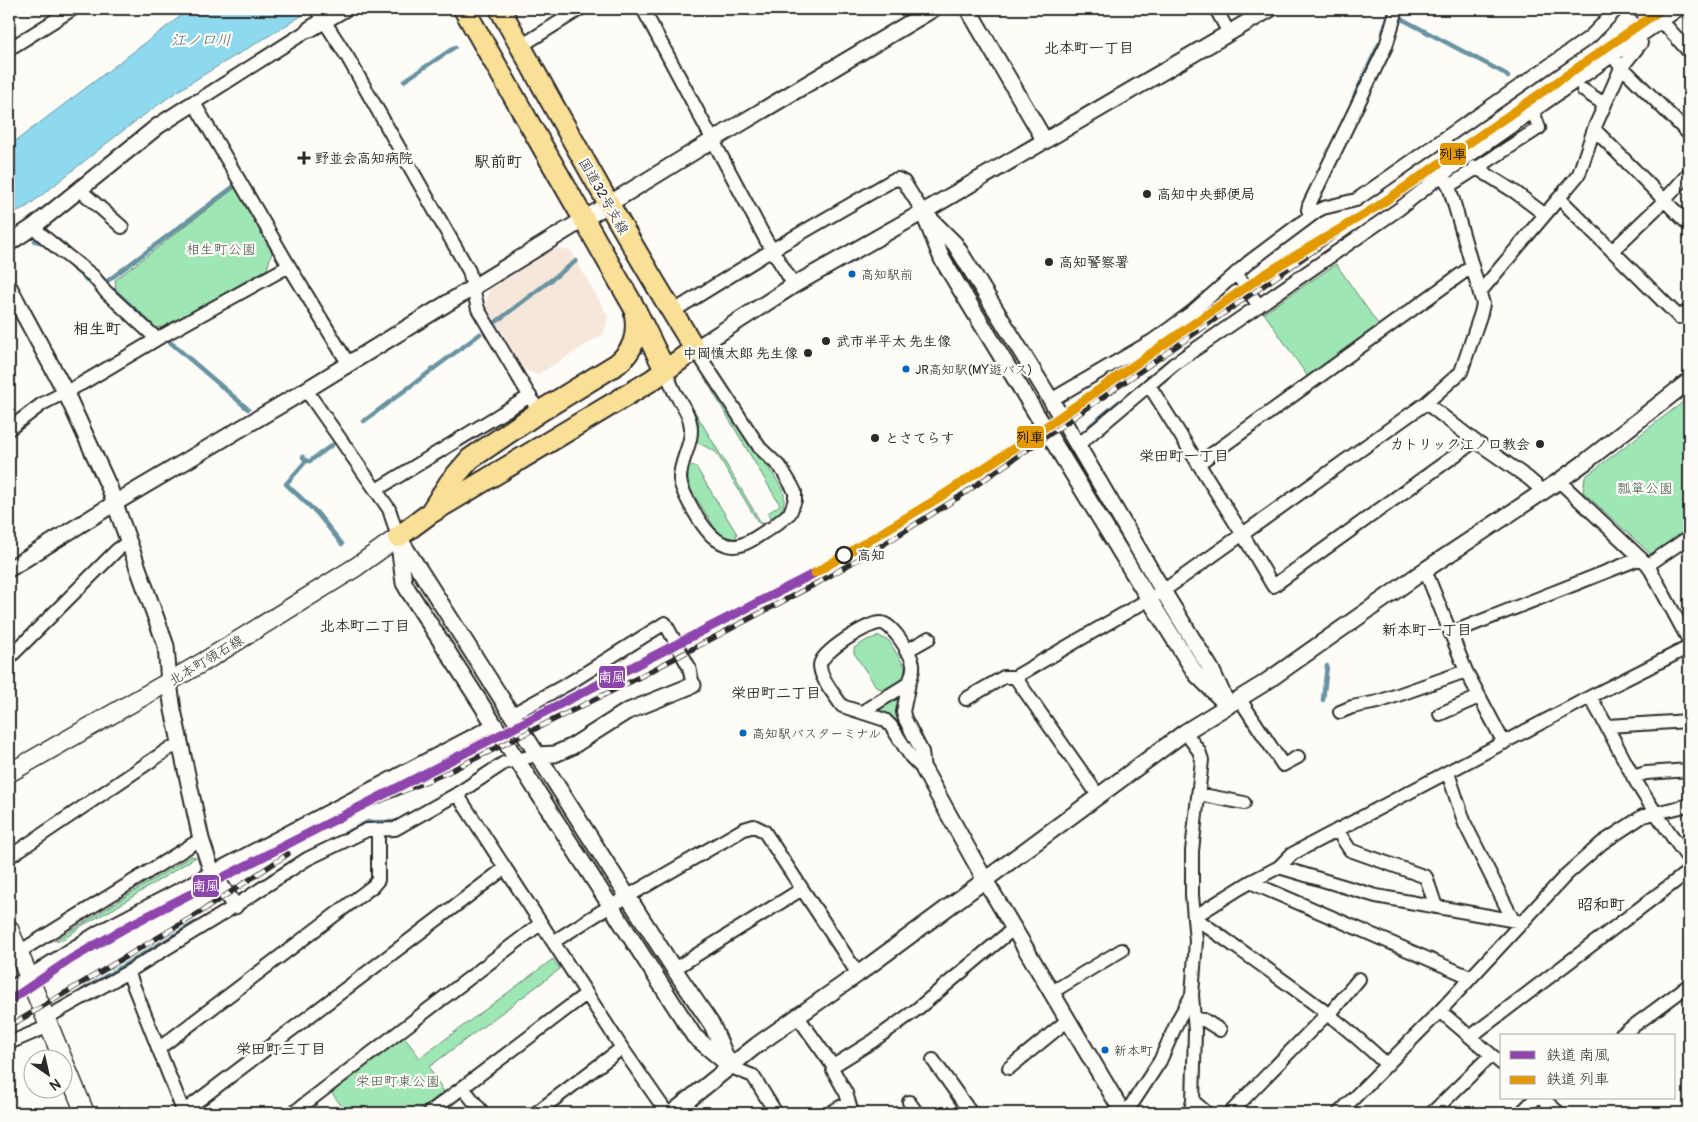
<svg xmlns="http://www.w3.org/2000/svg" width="1698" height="1122" font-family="Pangolin,'Klee One',sans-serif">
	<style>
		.built { fill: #f7e7db }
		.green { fill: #9ee6b4; stroke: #648870 }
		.water { fill: #8fd9ef; stroke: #6793a1 }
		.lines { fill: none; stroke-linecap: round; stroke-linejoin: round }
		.stream { stroke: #6793a1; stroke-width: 4.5 }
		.minor-casing { stroke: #2b2b2b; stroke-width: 16 }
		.tertiary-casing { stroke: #2b2b2b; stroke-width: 19 }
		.secondary-casing { stroke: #2b2b2b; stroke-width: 21 }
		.trunk-casing { stroke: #2b2b2b; stroke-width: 24 }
		.minor { stroke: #fdfcf7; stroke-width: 12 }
		.tertiary { stroke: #fdfcf7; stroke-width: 15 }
		.secondary { stroke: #fdfcf7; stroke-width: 18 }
		.trunk { stroke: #fadf96; stroke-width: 20 }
		.rail-casing { stroke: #2b2b2b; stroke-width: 5.5 }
		.rail { stroke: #fdfcf7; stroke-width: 4; stroke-dasharray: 11; stroke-linecap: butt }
		.rail-1-casing { stroke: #fdfcf7; stroke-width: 12 }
		.rail-2-casing { stroke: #fdfcf7; stroke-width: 12 }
		.rail-1 { stroke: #8e44ad; stroke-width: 9 }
		.rail-2 { stroke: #e39a04; stroke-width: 9 }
		.poi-dot { fill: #2b2b2b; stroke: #fdfcf7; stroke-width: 2 }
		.bus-dot { fill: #0065bd; stroke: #fdfcf7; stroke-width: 2 }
		.stop-dot { fill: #fdfcf7; stroke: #2b2b2b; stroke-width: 2.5 }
		.labels { text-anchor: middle; stroke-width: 4.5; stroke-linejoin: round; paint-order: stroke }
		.bus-label { font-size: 13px; fill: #2b2b2b; stroke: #fdfcf7; text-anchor: start }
		.poi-label { font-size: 14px; font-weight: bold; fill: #2b2b2b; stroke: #fdfcf7; text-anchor: start }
		.street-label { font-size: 14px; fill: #2b2b2b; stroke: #fdfcf7 }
		.park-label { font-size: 14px; fill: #485a4d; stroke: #fdfcf7 }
		.stop-label { font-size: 14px; font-weight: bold; fill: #2b2b2b; stroke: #fdfcf7; text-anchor: start }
		.water-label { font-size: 15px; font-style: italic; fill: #495f66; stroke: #fdfcf7 }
		.neighbourhood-label { font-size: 15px; font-weight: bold; fill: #2b2b2b; stroke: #fdfcf7 }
		.quarter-label { font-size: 16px; font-weight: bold; fill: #2b2b2b; stroke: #fdfcf7 }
		.line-badge { stroke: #fdfcf7; stroke-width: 2 }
		.badge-label { font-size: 14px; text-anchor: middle; font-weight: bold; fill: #fff }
		.pale-badge-label { font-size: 14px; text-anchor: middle; font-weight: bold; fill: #111 }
	</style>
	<rect width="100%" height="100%" fill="#fdfcf7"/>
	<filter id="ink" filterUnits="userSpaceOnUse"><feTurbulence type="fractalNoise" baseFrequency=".02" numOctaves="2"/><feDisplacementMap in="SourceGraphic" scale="10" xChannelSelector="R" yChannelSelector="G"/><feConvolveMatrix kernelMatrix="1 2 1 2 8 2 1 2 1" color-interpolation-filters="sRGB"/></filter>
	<g filter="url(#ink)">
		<path class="built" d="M556,248L571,251L608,316L604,334L537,375L525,370L486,305L489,290Z"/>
		<path class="green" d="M235,188L272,252L267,269L164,327L153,328L116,290L115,280Z
			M1336,264L1380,327L1308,377L1264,313Z
			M705,376L783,489C786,501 784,513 772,519L768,513L780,505L704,377Z
			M682,390L763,526L758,522L716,452L697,442L699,422Z
			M1683,402L1689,410V533L1654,557L1583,492L1585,477Z
			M694,466L696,467L737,534L735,539L723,536L716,530L691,490L688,480V467Z
			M879,636L889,641L905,667C907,679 898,684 889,690L877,688L854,653V648L867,640Z
			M896,697C899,703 896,707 898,713C902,728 911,741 916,756L892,718L880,709V707Z
			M191,856L196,857L113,909L83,925L63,940L54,941Z
			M553,959L560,969L429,1067L444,1092L415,1113H347L331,1092L404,1037L420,1058Z"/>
		<path class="water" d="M190,9H312C259,44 202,72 151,110C109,140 69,174 28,206L9,215V146Z"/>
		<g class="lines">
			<path class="stream" d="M1400,18L1504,73L1508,77
				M1382,36L1388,17
				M404,81L455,47
				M1354,97L1379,44
				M35,241L40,242
				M59,241L66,247
				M71,266L95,287
				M102,278L106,282L233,187
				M114,290L151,325
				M496,322L576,261
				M170,342L248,409
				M1685,402L1689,407
				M364,421L480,334
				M1090,426L1119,402
				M303,457L306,461L286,484L317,513L342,544
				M306,461H310L332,445
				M1323,700L1327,666
				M331,841L368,822H394L398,821
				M270,876L300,857
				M83,990L195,923"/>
			<defs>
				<path id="minor" d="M643,9L766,240L794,285
					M1216,9L1229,33
					M1637,9L1668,28L1689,52
					M319,13L348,58L469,271L478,309L539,412
					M310,29L194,103L289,266L348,363
					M521,46L580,9
					M9,49L73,9
					M1617,62L1689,134
					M1583,90L1604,104
					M1594,129L1689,225
					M1475,167L1515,192L1544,214
					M1449,186L1539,128L1533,111
					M80,190L122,227
					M1559,198L1579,174L1594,129L1621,68L1641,43
					M1311,215L1308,210L1309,205L1386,46L1397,9
					M33,227L56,247L93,276L106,292L157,339
					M1612,251L1665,200L1689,173
					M1236,273L1259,306
					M1480,292L1559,198L1679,317L1689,310
					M672,312L772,250L893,180L898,179L904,182L923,212
					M695,349L760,448L781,468L792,486L795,492V500L790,513L774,526
					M665,370C668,377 671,384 674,391C679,401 688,411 690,422C695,441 680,459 680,478C680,491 701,525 711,535C717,541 726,546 734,546C746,546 759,535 769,529
					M1149,385L1174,364L1399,209L1442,175L1679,9
					M306,390L389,509L398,537
					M1051,400L1152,341L1169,329L1192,312L1249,262L1317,211L1323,208L1356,200L1590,37L1617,9
					M1426,403L1475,441L1528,478L1543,491
					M9,429L42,404L81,384L157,339L289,266
					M1078,445L1149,385L1243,535L1273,586L1475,441
					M1198,464L1471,267
					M1559,481L1648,565L1689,641
					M376,490L530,396
					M1648,565L1689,537
					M1425,570L1466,671L1504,743
					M1451,633L1641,558
					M906,651L929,638
					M9,658L117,550L128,542
					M1590,697C1606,723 1619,751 1634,778C1650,807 1670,833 1689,860
					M1239,698L1283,765L1298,757
					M966,699L1004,677H1015
					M862,712L909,683C911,677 914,671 913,664C911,654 892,623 881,623C869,622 821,652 820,665C820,679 835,695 842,706L885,720L891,726L911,757L924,770L922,752L905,719L903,712L909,683
					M1340,712L1352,707L1378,702L1466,671
					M1440,714L1479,697
					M511,715L571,682L665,623L689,667L693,685
					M1608,726L1689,721
					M1185,732L1199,751L1202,760L1192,851V895L1196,941L1192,995L1195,1031L1193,1101L1190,1113
					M1448,773L1465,824L1513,920
					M1633,777L1646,773L1689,770
					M457,794L622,1048L536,1113
					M1198,794L1244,803
					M1098,795L1015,677L1163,591L1426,403L1461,372L1481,313L1483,304L1449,186L1442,175
					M1337,830L1350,850L1426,877L1436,907
					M9,857L170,748L180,746
					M1279,867L1376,896L1522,922
					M1250,882L1470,977
					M1194,917L1250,882L1279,867L1292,854L1590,697L1689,647
					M1194,917C1260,965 1329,1009 1387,1065
					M553,942L599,913L744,829L754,826L764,831L858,974
					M19,952L201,839
					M674,969L802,889
					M128,972L184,1113
					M9,989L98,932L493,725
					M1052,992L1122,950
					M1440,1011L1502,1064
					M798,1017L833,1066L873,1041L916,1010L1013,929
					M46,1018L128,972L224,913L307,859L367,830L395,829L457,794L504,763L537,755
					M1194,1019L1204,1020L1220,1030
					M1620,1036L1689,985
					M1470,1037L1689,871
					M9,1043L49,1026
					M622,1048L667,1113
					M158,1049L373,886L378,880V830
					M933,1060L971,1113
					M833,1066V1070L846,1093L852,1113
					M731,1067L753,1076L776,1113
					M1009,1068L1068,1020
					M463,1088L483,1113
					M1542,1098L1559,1113
					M1193,1101L1207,1113
					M909,1102L917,1113
					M183,1112L505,868
					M293,1113L540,924
					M429,1113L586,994
					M830,1113L840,1107L850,1106
					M1126,1113L1160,1061L1179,1018L1192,995
					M1230,1113L1320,1021L1333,1010L1359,979
					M1339,1113L1440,1011L1567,874L1602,843L1643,816L1689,805
					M1432,1113L1491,1055
					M1521,1113L1536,1098"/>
				<path id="tertiary" d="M968,9L1045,141
					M310,29L344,9
					M923,212L942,259L1149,599L1196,674L1228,706
					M929,218L955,244L1051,400L1163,591L1211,669L1224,697
					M9,243L33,227L158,126L194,103
					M9,287L65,391L109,487L166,646L169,683L173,710L201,839L212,873L235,906
					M695,349L794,285L923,212L1270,9
					M398,537L404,583L408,590L694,1036L731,1067
					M401,541L674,969L712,1025L729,1064
					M9,569L115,503L306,390L713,140L933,9
					M537,755L555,754L571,747L626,712L693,685
					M924,770L985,880L1123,1113
					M672,1113L757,1045L858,974L1185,732L1263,684L1425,570L1559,481L1584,463L1689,381"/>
				<path id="secondary" d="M9,773L205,661L356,567L398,537
					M9,929L85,1113"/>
				<path id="trunk" d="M464,9L635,309L665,370
					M432,510L450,482L470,459L539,412L617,364C634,350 638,336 635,314
					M398,537L429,514L652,380L695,349C626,238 563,123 500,9"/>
			</defs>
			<use href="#minor" class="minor-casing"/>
			<use href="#tertiary" class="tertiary-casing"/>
			<use href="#secondary" class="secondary-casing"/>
			<use href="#trunk" class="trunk-casing"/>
			<use href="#minor" class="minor"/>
			<use href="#tertiary" class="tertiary"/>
			<use href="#secondary" class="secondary"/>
			<use href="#trunk" class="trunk"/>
			<defs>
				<path id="rail" d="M340,818L448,772L628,683L821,581L884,544L959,497L1378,206
					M13,1024L199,913L288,854"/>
			</defs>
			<use href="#rail" class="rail-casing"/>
			<use href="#rail" class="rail"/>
			<defs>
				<path id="rail-1" d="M9,1001L71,959L132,924L815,573"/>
				<path id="rail-2" d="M815,573L937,499L1028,439L1265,274L1378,206L1662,9"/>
			</defs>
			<use href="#rail-1" class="rail-1-casing"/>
			<use href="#rail-2" class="rail-2-casing"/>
			<use href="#rail-1" class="rail-1"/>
			<use href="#rail-2" class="rail-2"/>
		</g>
	</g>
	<g class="poi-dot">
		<path d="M301.5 150.5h5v5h5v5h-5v5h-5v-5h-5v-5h5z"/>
		<circle cx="1147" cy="194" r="5"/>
		<circle cx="1049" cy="262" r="5"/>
		<circle cx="826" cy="341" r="5"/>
		<circle cx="808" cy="353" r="5"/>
		<circle cx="875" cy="438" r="5"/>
		<circle cx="1540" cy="444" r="5"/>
	</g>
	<g class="bus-dot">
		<circle cx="852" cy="274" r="4.5"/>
		<circle cx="906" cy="369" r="4.5"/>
		<circle cx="743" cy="733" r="4.5"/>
		<circle cx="1105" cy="1050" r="4.5"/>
	</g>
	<circle class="stop-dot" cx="844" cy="555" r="8"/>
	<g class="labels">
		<g class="bus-label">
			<text x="861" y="279">高知駅前</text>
			<text x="915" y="374">JR高知駅(MY遊バス)</text>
			<text x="752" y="738">高知駅バスターミナル</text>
			<text x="1114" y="1055">新本町</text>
		</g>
		<g class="poi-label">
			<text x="315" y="163">野並会高知病院</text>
			<text x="1157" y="199">高知中央郵便局</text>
			<text x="1059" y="267">高知警察署</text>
			<text x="836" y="346">武市半平太 先生像</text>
			<text x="798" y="358" text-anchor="end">中岡慎太郎 先生像</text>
			<text x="885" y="443">とさてらす</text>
			<text x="1530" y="449" text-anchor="end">カトリック江ノ口教会</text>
		</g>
		<g class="street-label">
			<text transform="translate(604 196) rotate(60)" y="5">国道32号支線</text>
			<text transform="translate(206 660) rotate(-31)" y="5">北本町領石線</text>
		</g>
		<g class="park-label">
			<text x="221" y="254">相生町公園</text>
			<text x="1645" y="493">瓢箪公園</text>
			<text x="398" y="1086">栄田町東公園</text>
		</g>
		<g class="stop-label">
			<text x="857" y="560">高知</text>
		</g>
		<g class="water-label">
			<text x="201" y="45">江ノ口川</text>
		</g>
		<g class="neighbourhood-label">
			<text x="1089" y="53">北本町一丁目</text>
			<text x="1184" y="461">栄田町一丁目</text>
			<text x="365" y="631">北本町二丁目</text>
			<text x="1427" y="635">新本町一丁目</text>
			<text x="776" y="698">栄田町二丁目</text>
			<text x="281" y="1054">栄田町三丁目</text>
		</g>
		<g class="quarter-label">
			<text x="498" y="167">駅前町</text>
			<text x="97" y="334">相生町</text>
			<text x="1601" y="910">昭和町</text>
		</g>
	</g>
	<g class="line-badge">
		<rect x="1439" y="142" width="28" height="24" rx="5" fill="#e39a04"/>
		<rect x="1016" y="425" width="29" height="24" rx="5" fill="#e39a04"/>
		<rect x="598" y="665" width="28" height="24" rx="5" fill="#8e44ad"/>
		<rect x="192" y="874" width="28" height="24" rx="5" fill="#8e44ad"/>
	</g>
	<g class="badge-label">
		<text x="612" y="682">南風</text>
		<text x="206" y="891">南風</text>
	</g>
	<g class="pale-badge-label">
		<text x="1453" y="159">列車</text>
		<text x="1030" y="442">列車</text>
	</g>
	<rect width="1698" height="1122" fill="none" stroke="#fdfcf7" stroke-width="30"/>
	<rect x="15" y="15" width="1668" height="1092" fill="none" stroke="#2b2b2b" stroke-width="2" filter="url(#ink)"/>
	<rect x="1500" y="1034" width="175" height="65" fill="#fdfcf7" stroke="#a9a8a5"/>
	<rect x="1510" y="1051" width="25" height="8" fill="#8e44ad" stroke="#a9a8a5"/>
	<text x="1546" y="1060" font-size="15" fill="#2b2b2b">鉄道 南風</text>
	<rect x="1510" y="1076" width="25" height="8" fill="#e39a04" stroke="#a9a8a5"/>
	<text x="1546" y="1084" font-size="15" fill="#2b2b2b">鉄道 列車</text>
	<g transform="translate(48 1074) rotate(146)"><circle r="24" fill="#fdfcf7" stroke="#a9a8a5"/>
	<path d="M0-4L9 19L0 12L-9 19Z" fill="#2b2b2b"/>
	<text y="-8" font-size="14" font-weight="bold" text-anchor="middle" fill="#2b2b2b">N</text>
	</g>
</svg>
